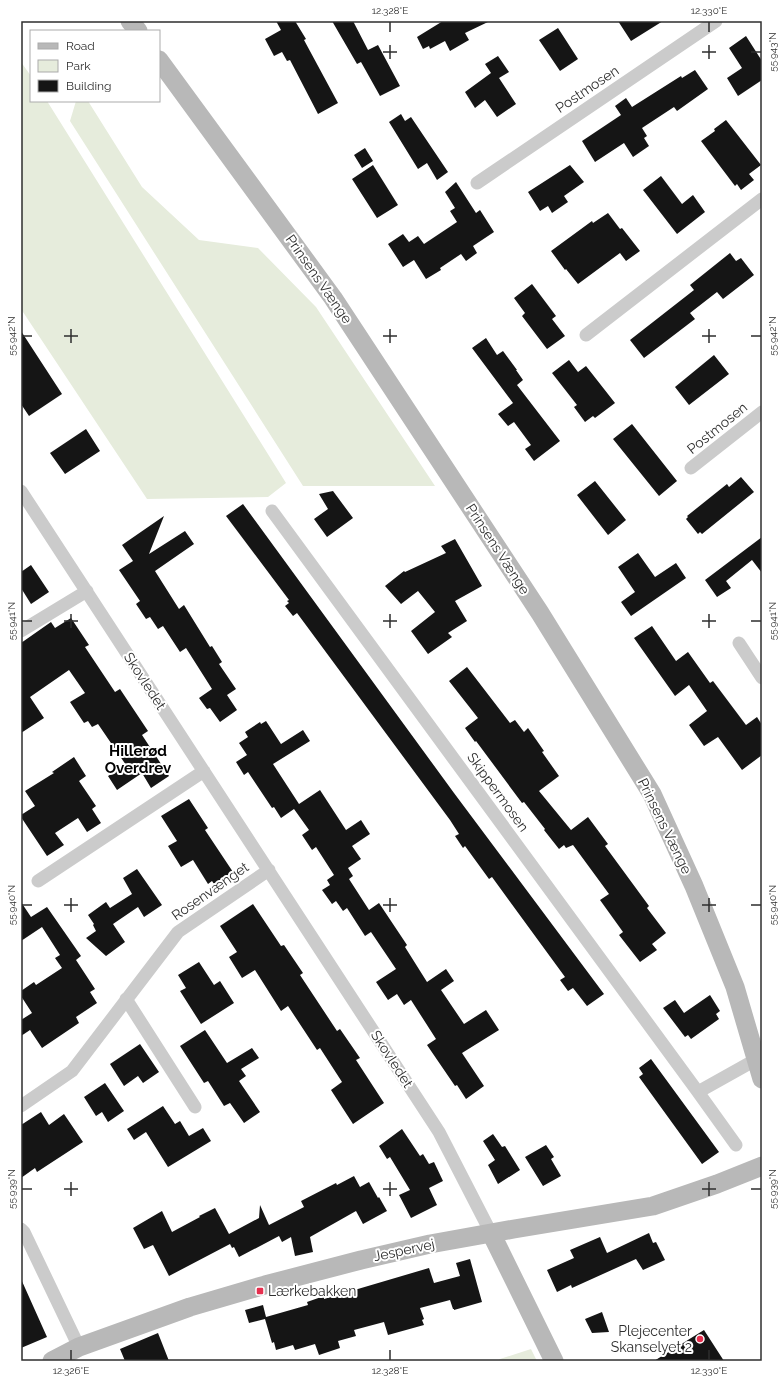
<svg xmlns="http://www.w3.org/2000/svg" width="783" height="1382" font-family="Raleway,sans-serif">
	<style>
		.green { fill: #e6ecdc }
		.building { fill: #151515 }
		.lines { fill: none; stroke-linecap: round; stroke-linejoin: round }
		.street { stroke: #cbcbcb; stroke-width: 13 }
		.secondary { stroke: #b8b8b8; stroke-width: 19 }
		.ticks { fill: none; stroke: #2e2e2e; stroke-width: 1.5 }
		.poi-dot { fill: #e62f4e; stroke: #fff; stroke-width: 1.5 }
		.labels { text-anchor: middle; stroke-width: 4; stroke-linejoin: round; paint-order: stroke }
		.street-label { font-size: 14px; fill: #2e2e2e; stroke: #fff }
		.poi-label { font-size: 14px; fill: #2e2e2e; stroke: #fff; text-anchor: start }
		.neighbourhood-label { font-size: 15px; font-weight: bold; fill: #000; stroke: #fff }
		.neatline { fill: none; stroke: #2e2e2e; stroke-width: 1.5 }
		.ticks-label { font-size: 10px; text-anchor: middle; fill: #2e2e2e }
	</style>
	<rect width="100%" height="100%" fill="#fff"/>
	<path class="green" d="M21,62L31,76V101H47L286,483L268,497L147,499L21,309Z
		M76,101H88L142,187L199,240L258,248L316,307L435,486H303L70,121Z
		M531,1349L537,1361H497L500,1359Z"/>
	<path class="building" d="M276,21H295L306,39L304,40L338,103L318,114L290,60L287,61L282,52L274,56L265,39L281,30Z
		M332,21H353L368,50L378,45L400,86L380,96L361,62L357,64Z
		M443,21H490L465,33L469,40L450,51L445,41L430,49L429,46L423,49L417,37Z
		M618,21H663L631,41Z
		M558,28L578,59L560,71L539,40Z
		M746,36L762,61V80L738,96L727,78L742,68L729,48Z
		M498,56L509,72L499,78L516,104L497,117L485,100L475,108L465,92L491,73L485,64Z
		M695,70L708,89L677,111L674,107L642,128L647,136L644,138L649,146L633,157L624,143L595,162L582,141L621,115L615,106L626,98L632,107L681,76L682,78Z
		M401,114L405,121L411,117L448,172L437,180L427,163L418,169L389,122Z
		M726,120L761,165L749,174L754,180L741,190L737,184L735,186L701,141L715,131L714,129Z
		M365,148L373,161L362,168L354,155Z
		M373,165L398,205L377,218L352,179Z
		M570,165L584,182L564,196L568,202L552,213L548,206L540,211L528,192Z
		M661,176L682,204L693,195L705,212L677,234L643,190Z
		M456,182L476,213L480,210L494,232L473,246L477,253L466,261L461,254L440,268L441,270L426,279L414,260L403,267L388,244L403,234L409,242L418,236L424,244L457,222L450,211L455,208L445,192Z
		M608,213L620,229L622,228L640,251L626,261L620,253L578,284L566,269L565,270L551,251L592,221L593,223Z
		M730,253L736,261L741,258L754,275L723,299L717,292L690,313L695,319L644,358L630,340L694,290L690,285Z
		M532,284L556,316L552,319L565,336L547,349L522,316L525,313L514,298Z
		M21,331L62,394L29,416L21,404Z
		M486,338L497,355L503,351L517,370H516L523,380L517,385L560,441L534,461L525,449L531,445L514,422L508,426L498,414L513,403L472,348Z
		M714,355L729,374L689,405L675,387Z
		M569,360L578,372L586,366L615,403L595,418L593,416L585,422L574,407L577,405L552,373Z
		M632,424L677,481L659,496L613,439Z
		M86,429L100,451L65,474L50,453Z
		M741,477L754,492L702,534L700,532L698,534L686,519L688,517L687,516L727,484L729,487Z
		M595,481L626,520L608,535L577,495Z
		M333,491L353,518L327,537L314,519L328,509L319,494Z
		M243,504L454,793L604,994L587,1006L573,988L568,991L560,980L565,977L546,951L492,877L489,879L465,846L463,848L455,836L459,834L450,820L297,613L293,616L285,606L289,603L287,601L289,600L226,516Z
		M164,516L149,554L185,531L194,544L155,571L179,609L184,605L210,647L212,646L222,662L219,664L236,689L227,695L237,710L220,722L210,708L207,709L199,698L212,689L186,648L180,652L163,626L158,629L150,617L146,619L136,604L140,601L119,570L133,561L122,545Z
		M762,537V573L752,560L726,581L731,588L717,597L705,580Z
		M455,539L482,586L455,601L467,621L448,633L452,637L428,654L411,631L435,612L418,591L401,604L385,586L404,571L405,572L446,553L441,546Z
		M638,553L655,577L676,563L686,578L631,616L621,602L635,592L618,567Z
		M31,565L49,592L31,604L21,588V572Z
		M71,618L89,645L85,647L115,692L120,689L148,731L142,735L169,776L151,788L142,773L117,790L108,776L126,765L98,724L92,727L88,721L84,723L70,702L85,693L69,670L30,697L44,718L21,733V643L51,622L55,628Z
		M652,626L676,661L688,652L710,683L713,681L746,725L757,717L762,725V755L742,770L718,737L704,746L689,725L707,711L689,685L675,696L634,638Z
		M467,667L510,723L515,720L524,732L528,728L544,751L542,752L559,776L539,791L571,830L588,817L608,844L605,846L649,906L647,908L666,933L652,944L657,950L640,962L619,935L623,932L600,900L609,894L573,845L566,848L564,845L559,849L544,830L545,829L524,802L522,803L476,741L475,742L465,728L478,718L449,681Z
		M266,721L281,744L303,730L310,741L273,764L299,804L320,790L346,830L361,820L370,834L352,846L361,859L348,868L353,876L349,879L369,910L379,903L407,945L405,947L427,982L446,969L454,981L441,990L464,1024L486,1010L499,1030L462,1053L484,1086L466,1099L457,1085L455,1086L427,1045L436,1039L411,1000L404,1005L397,994L388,1000L376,982L396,969L371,932L365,936L347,908L343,911L336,901L332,904L322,890L330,885L327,880L334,875L316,847L312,850L302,835L309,830L294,809L281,818L274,807L272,808L248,772L244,775L236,762L247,755L239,743L248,737L245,732L260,722L261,724Z
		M74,757L86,776L79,781L96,806L92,809L101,823L87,832L78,818L55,833L64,845L47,856L21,817V815L35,806L25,791L54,773L52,772Z
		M189,799L208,828L205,830L233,872L214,884L212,881L208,884L193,860L181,867L168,846L177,841L161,816Z
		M137,869L162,905L144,917L138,907L113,924L125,942L106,956L86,938L96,931L93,925L94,924L88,915L106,902L110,908L132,894L123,878Z
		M21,902L31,917L47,907L81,956L76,960L95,989L90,992L97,1003L76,1017L79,1023L42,1048L30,1030L21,1036V1020L32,1013L21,996V991L34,982L36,985L62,968L55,958L60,955L42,927L21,941Z
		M253,904L281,946L284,945L303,973L300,975L337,1031L340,1029L360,1058L356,1060L384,1103L353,1124L331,1090L342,1082L320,1048L317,1050L288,1006L281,1011L255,970L242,978L229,957L237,952L220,926Z
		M199,962L214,985L220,981L234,1003L201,1024L180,991L186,988L178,975Z
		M710,995L720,1011L716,1014L719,1019L691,1039L688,1035L685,1037L663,1008L675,1000L684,1013Z
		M205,1030L227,1063L252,1048L259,1058L241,1069L246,1076L239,1081L260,1112L244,1123L230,1103L224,1106L208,1081L204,1083L180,1046Z
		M140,1044L159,1072L143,1083L138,1076L124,1086L110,1064Z
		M651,1059L719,1152L702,1164L639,1077L643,1074L639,1068Z
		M105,1083L124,1111L108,1122L102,1112L96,1116L84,1097Z
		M163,1106L175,1124L180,1121L189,1136L203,1128L211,1141L168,1167L146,1132L134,1140L127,1129Z
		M41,1112L49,1125L64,1114L83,1142L37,1172L35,1168L21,1178V1125Z
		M402,1129L420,1156L423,1154L429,1164L434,1162L443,1181L429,1188L437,1205L411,1218L399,1195L410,1190L390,1157L387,1159L379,1146Z
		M493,1134L502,1147L505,1146L520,1170L498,1184L488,1165L495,1160L483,1141Z
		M546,1145L554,1157L551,1159L561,1176L543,1186L525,1157Z
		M354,1176L360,1187L369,1182L378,1198L379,1197L387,1211L363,1224L356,1211L310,1237L313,1252L295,1256L291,1237L282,1242L279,1236L239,1257L234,1247L232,1248L230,1244L169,1276L153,1245L144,1249L133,1228L162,1211L172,1232L200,1217L199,1216L215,1208L229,1234L259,1218L260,1205L269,1225L304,1207L301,1201L336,1183L337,1185Z
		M649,1233L653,1243L656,1242L665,1260L643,1270L636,1259L572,1288L571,1285L557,1292L547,1270L574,1258L570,1250L600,1237L607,1253Z
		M470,1259L482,1302L454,1310V1309H453L450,1300L420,1308L424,1319L422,1320L424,1325L388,1335L384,1322L354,1330L356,1336L338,1341L340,1348L319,1355L315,1344L295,1350L293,1345L276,1350L274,1342L272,1343L265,1319L249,1323L245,1310L263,1305L266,1317L308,1305L307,1302L324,1296V1299L429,1268L434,1283L460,1276L456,1263Z
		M21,1279L47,1337L21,1348Z
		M602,1312L609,1332L592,1333L585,1319Z
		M704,1330L724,1361H654Z
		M158,1333L169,1361H125L120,1349Z"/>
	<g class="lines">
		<path class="street" d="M477,183L716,21
			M586,335L762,199
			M691,468L762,412
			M21,491L439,1132L491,1233
			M272,511L698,1092L757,1059
			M21,631L87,591
			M739,643L762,678
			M38,881L204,771
			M126,999L195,1107
			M698,1092L736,1145
			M21,1106L72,1071L178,932L269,870
			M21,1229L24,1232L79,1347"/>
		<path class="secondary" d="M130,21L138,31
			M159,60L333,298L540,613L652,794L694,886L735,987L762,1079
			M491,1233L554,1361
			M52,1361L79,1347L190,1307L265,1285L361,1260L430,1244L514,1229L653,1206L717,1184L762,1166"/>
	</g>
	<path class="ticks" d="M390,22V32M709,22V32M390,45V59M709,45V59M383,52H397M702,52H716M751,52H761M71,329V343M390,329V343M709,329V343M22,336H32M64,336H78M383,336H397M702,336H716M751,336H761M71,614V628M390,614V628M709,614V628M22,621H32M64,621H78M383,621H397M702,621H716M751,621H761M71,898V912M390,898V912M709,898V912M22,905H32M64,905H78M383,905H397M702,905H716M751,905H761M71,1182V1196M390,1182V1196M709,1182V1196M22,1189H32M64,1189H78M383,1189H397M702,1189H716M751,1189H761M71,1350V1360M390,1350V1360M709,1350V1360"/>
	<g class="poi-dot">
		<rect x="256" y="1287" width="8" height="8" rx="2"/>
		<circle cx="700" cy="1339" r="4"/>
	</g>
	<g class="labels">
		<g class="street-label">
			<text transform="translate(587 89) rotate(-34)" y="5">Postmosen</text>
			<text transform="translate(319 279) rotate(55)" y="5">Prinsens Vænge</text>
			<text transform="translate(717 428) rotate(-39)" y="5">Postmosen</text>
			<text transform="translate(498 549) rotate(57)" y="5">Prinsens Vænge</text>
			<text transform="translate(145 681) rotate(57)" y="5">Skovledet</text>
			<text transform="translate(498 792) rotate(54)" y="5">Skippermosen</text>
			<text transform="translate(665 826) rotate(64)" y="5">Prinsens Vænge</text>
			<text transform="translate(210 891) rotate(-35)" y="5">Rosenvænget</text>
			<text transform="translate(392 1059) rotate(57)" y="5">Skovledet</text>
			<text transform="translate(404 1250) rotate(-12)" y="5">Jespervej</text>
		</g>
		<g class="poi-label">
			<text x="268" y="1296">Lærkebakken</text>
			<text x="692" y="1336" text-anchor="end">Plejecenter<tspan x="692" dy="16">Skanselyet 2</tspan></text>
		</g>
		<g class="neighbourhood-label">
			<text x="138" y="756">Hillerød<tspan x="138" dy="17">Overdrev</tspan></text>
		</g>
	</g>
	<rect width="783" height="1382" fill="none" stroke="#ffffff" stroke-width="44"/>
	<rect x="30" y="30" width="130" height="72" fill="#ffffff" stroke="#ababab"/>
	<rect x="38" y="43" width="20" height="6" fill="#b8b8b8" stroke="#ababab"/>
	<text x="66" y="50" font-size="12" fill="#2e2e2e">Road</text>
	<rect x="38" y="60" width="20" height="12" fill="#e6ecdc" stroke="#ababab"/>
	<text x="66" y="70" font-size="12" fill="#2e2e2e">Park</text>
	<rect x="38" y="80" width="20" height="12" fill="#151515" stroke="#ababab"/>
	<text x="66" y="90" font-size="12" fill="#2e2e2e">Building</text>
	<rect x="22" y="22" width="739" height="1338" class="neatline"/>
	<g class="ticks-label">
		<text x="390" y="14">12.328°E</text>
		<text x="709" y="14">12.330°E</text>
		<text transform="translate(772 52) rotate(-90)" y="4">55.943°N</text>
		<text transform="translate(11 336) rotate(-90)" y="4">55.942°N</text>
		<text transform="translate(772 336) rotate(-90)" y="4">55.942°N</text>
		<text transform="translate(11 621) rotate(-90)" y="4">55.941°N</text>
		<text transform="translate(772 621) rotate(-90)" y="4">55.941°N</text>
		<text transform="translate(11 905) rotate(-90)" y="4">55.940°N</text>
		<text transform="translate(772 905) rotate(-90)" y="4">55.940°N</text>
		<text transform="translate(11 1189) rotate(-90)" y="4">55.939°N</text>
		<text transform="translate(772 1189) rotate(-90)" y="4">55.939°N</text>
		<text x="71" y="1374">12.326°E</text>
		<text x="390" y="1374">12.328°E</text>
		<text x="709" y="1374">12.330°E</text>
	</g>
</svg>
